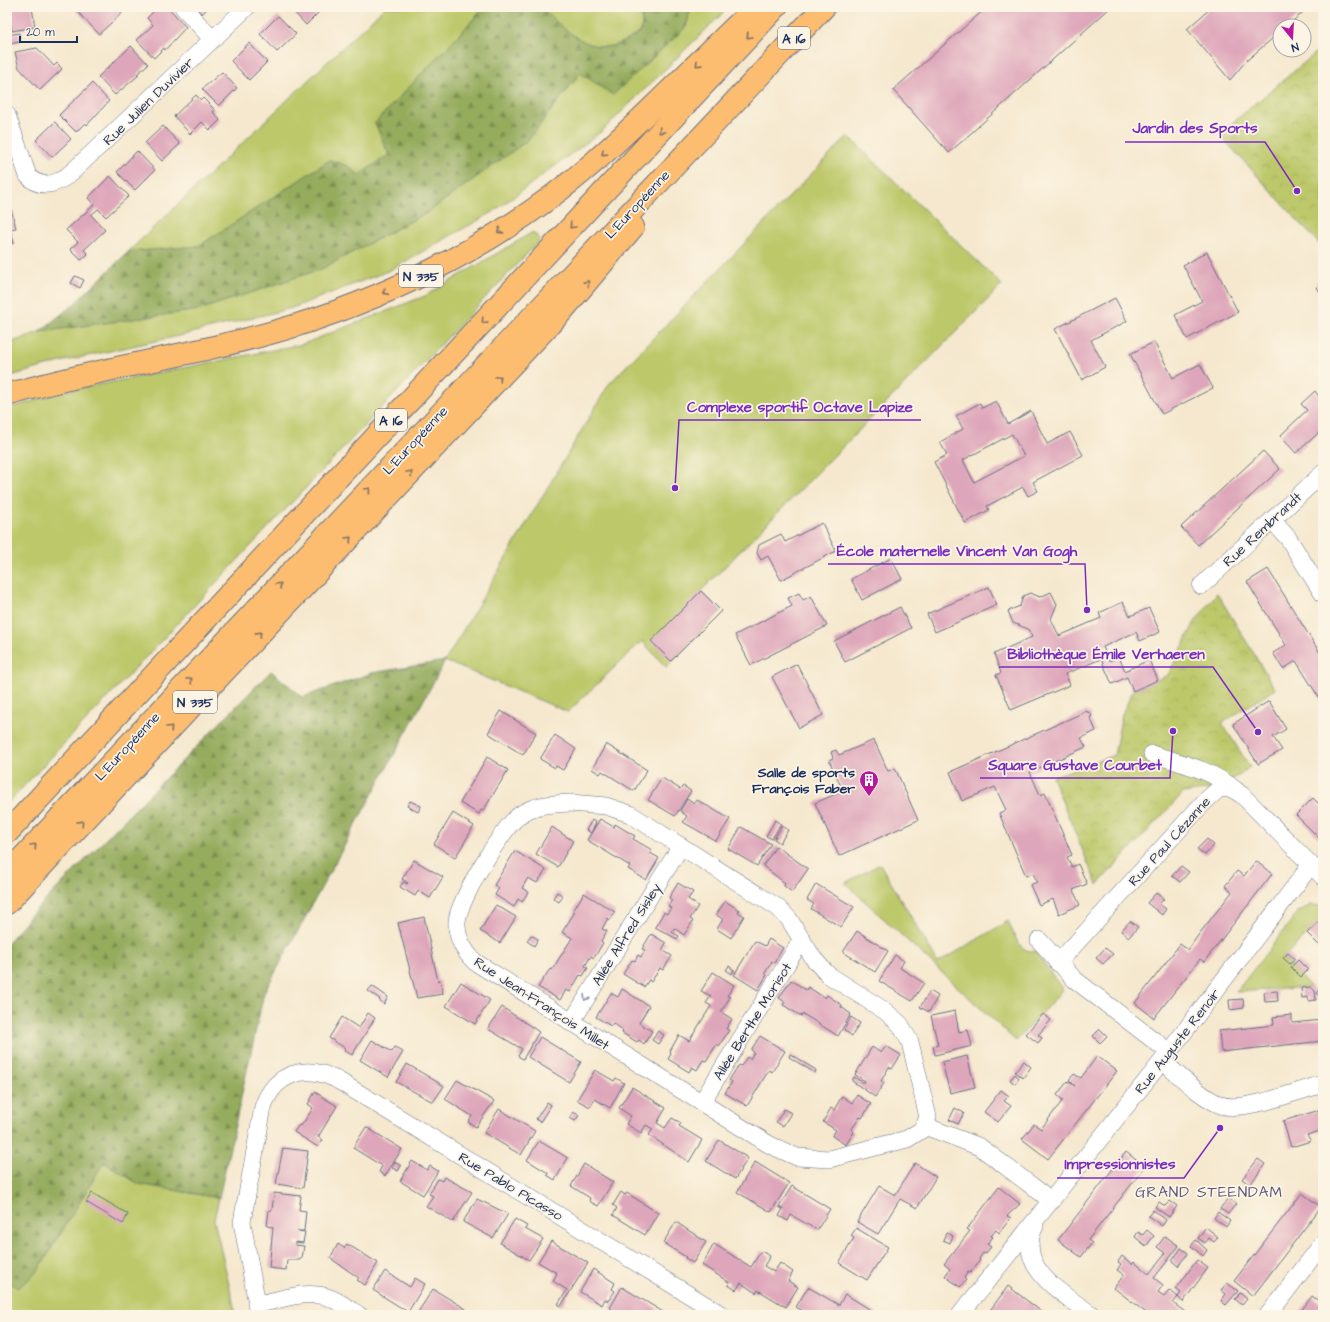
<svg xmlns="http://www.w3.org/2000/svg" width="1330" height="1322" font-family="'Architects Daughter',sans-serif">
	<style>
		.grass { fill: #bcc869; stroke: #6c7c64 }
		.forest { fill: url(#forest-firs); stroke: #586e5e }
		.park { fill: url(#park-crowns); stroke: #6c7c64 }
		.building { fill: #dea6ba; fill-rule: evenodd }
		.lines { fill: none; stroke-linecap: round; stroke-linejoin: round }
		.minor-casing { stroke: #677085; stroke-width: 18 }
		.motorway-casing { stroke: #677085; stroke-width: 24 }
		.minor { stroke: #fff; stroke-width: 17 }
		.motorway { stroke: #fcbd6f; stroke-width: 22 }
		.oneway { stroke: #806f66 }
		.oneway2 { stroke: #8d97ae }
		.labels { text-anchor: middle; stroke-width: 3.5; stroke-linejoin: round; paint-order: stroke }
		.shield { fill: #fcf5e5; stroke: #5e6a86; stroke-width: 1 }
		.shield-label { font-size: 13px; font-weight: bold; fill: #1b2f5e }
		.street-label { font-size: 14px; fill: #1b2f5e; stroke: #fcf5e5 }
		.poi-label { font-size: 14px; font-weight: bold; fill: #1b2f5e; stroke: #fcf5e5; text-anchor: end }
		.neighbourhood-label { font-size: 15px; letter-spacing: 1px; fill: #5f597e; stroke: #fcf5e5 }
		.leader { fill: none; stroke: #7b2cbf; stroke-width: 1.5 }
		.callout-dot { fill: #7b2cbf; stroke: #fcf5e5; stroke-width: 1.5 }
		.callout-label { font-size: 15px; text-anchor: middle; font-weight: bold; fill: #7b2cbf; stroke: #fcf5e5; stroke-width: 3.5; stroke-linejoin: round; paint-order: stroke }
	</style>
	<defs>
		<pattern id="forest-firs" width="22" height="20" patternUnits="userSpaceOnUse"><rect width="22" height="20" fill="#95ac5d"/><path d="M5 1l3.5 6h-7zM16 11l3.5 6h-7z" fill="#798c50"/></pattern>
		<pattern id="park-crowns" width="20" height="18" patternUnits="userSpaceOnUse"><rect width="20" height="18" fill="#bcc869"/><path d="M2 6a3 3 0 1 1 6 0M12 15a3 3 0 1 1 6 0" fill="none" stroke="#a1ac5d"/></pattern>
	</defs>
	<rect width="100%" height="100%" fill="#fcf5e5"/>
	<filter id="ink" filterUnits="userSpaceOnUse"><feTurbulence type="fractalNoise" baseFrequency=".025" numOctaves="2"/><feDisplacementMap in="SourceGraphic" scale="8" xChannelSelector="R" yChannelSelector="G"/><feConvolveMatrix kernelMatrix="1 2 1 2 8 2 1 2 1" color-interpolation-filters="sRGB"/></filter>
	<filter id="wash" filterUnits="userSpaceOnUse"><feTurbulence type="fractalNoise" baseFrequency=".012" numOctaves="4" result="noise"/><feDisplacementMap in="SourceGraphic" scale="16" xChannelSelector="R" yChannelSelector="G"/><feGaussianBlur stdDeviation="0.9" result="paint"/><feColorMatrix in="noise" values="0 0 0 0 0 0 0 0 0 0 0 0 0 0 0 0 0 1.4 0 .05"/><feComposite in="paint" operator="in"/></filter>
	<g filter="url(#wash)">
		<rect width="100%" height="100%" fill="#f5e8ce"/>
		<path class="grass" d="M385,7H485L375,123L389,155L359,175L348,166L330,160L199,246L128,252Z
			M540,7H643L641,32C634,36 626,41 619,44C588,57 561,25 540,7Z
			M691,7H729L602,131L493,212L388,271L292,308L183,335L64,361L7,377V344L39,332L199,310L321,269L428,212L528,140L580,73L686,27Z
			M848,136L1002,285L701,591L721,611L666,667L642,641L568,712L445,661L609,384Z
			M533,232L540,240L7,804V409L62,392L303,344L425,296Z
			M880,864L938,963L1008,921C1014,933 1019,954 1035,951L1063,990L1016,1041L845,883Z
			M1311,905L1323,906V918L1283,958L1311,987L1236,992L1299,911Z
			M104,1162L139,1184L219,1198L214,1220L236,1315H7V1281L18,1288L37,1272Z"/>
		<path class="forest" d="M485,7H540C561,25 588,56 619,44C626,41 634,36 641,32L643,7H691L686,27L613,95L580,73L528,140L428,212L321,269L199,310L39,332L73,305L128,252L199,246L330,160L348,166L359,175L389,155L375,123Z
			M445,661L264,993L219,1198L139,1184L104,1162L37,1272L18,1288L7,1281V944L30,916L271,671L303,697L372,673Z"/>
		<path class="park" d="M1323,47V248L1219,134Z
			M1217,593L1275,689L1222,723L1250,767L1220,788L1183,793L1097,885L1052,777L1114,755L1122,714L1133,691L1168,675L1195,622Z"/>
		<g id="blocks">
			<path class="building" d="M7,7H32L35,27L12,31L9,15H7Z
				M73,7H116L122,13L99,34Z
				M158,7H168L186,27L165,50L164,48L154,58L137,40L153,25L147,18Z
				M195,7H209L202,14Z
				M289,7H324L306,25Z
				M987,7H1111L949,153L893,90Z
				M1212,7H1309L1287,26H1280V32L1246,61L1230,80L1187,29Z
				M278,16L296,34L277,52L260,34Z
				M19,33L20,42L9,44L8,35Z
				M249,43L267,62L249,80L231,61Z
				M131,46L148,64L137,74L139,75L115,95L98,77Z
				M37,48L54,66L57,63L62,69L40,90L19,68L15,52Z
				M222,72L237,88L219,106L202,89Z
				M92,83L109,101L87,125L85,123L76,132L59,115Z
				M196,95L201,100L203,98L215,110L213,112L220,120L210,130L202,122L190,134L174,116Z
				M55,122L71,139L52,157L36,140Z
				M163,126L180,144L162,161L145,143Z
				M137,151L155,170L135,190L117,172Z
				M110,176L129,196L106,217L98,209L91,215L105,230L84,250L88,254L81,260L70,249L78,242L66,230L94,205L88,198Z
				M9,201L16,228L10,229L14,243L7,245V202Z
				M1207,252L1238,312L1187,339L1175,315L1202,301L1183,265Z
				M75,276L84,280L80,288L71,283Z
				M1323,278V293L1316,288Z
				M1115,298L1127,321L1091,340L1105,367L1082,380L1055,329Z
				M1154,342L1173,378L1200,364L1213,388L1162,414L1130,354Z
				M1315,391L1320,398L1323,395V429L1296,453L1280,436L1307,410L1301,404Z
				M996,401L1008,424L1031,411L1047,444L1070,432L1083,455L1033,482L1038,491L1028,496L1023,487L987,506L989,510L965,523L934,462L947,455L940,442L963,429L956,416L980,403L982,408ZM1012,434L1024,456L974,482L963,460Z
				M1263,451L1280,469L1198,545L1181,527Z
				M822,523L836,551L781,580L768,556L761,560L757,553L759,545L781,534L785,542Z
				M891,558L902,579L862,600L851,579Z
				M1268,569L1323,658V704L1296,661L1283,669L1273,653L1286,645L1247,582Z
				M989,587L997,605L935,632L927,614Z
				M701,591L721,611L671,661L651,641Z
				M1051,592L1057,604L1051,619L1059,636L1101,618L1099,613L1123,602L1130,616L1149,608L1160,632L1140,641L1136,632L1103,647L1109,661L1119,657L1125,671L1149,660L1158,680L1133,691L1127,677L1112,684L1101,659L1065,674L1070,685L1011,710L996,675L1001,673L994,654L1032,637L1028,629L1013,623L1008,611L1020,606L1023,596L1030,593L1040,597Z
				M799,593L803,600L811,596L827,626L751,665L735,635L792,606L788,598Z
				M900,607L911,628L845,662L834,641Z
				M797,664L823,715L799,728L772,677Z
				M1269,701L1286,729L1273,737L1282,750L1258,764L1233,724Z
				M501,711L536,733L523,755L488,733Z
				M1087,711L1088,713L1090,712L1092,716L1090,717L1096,731L1081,738L1086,747L1030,772L1040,795L1045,793L1072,855L1067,857L1072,867L1078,864L1087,884L1073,890L1080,905L1059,914L1053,899L1039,905L1030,885L1037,882L1033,873L1026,876L999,813L1006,810L995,787L962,801L950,772Z
				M555,735L576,749L563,770L556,766L555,768L540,759Z
				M874,740L888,771L895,768L918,820L839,856L815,803L843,791L829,760L833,758L831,752L836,750L839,755Z
				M606,744L647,770L634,791L602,771L600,774L592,769Z
				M487,757L508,770L483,811L481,810L479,814L460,803Z
				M662,778L680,789L683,786L691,791L675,816L648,800Z
				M1313,798L1323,808V842L1296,815Z
				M687,799L694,804L697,800L730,819L716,841L683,822L687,816L680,811Z
				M410,801L421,806L418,812L407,806Z
				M453,813L474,826L455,858L434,844Z
				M600,819L614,827L615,824L635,836L633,839L652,850L650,853L659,858L646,880L628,869L630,866L587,840Z
				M592,820L596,823L591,833L586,830Z
				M775,820L781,824L772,839L766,836Z
				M782,826L788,830L780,843L774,839Z
				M552,827L573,841L558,867L536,854Z
				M741,827L771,844L757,866L728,849Z
				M1207,839L1214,845L1205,855L1197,849Z
				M776,846L808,869L792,892L784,886L785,883L763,866Z
				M515,851L546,870L537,883L528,878L522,888L528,892L522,902L518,899L514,907L495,895L499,888L494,885Z
				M414,860L443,877L430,898L418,891L415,896L400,887L403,882L407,884L408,883L402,879Z
				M1256,861L1272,874L1204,962L1200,959L1154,1018L1135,1003L1180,944L1188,950L1199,934L1232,892L1225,886L1237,871L1244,876Z
				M1181,866L1189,872L1180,882L1172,876Z
				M678,883L693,892L688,899L698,906L690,919L693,921L684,935L674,928L672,932L679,936L677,939L655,927L664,912L667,914L671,908L668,906L672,900L669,898Z
				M816,884L854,907L841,927L811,909L814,904L807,900Z
				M557,892L563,896L559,902L553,898Z
				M584,893L615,912L610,920L608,918L602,929L607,931L601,941L603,943L594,958L591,956L585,966L588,968L583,976L580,975L570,992L566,990L560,1000L538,987L550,969L552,970L572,938L562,932L575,912L573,911Z
				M1156,893L1164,899L1159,904L1166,909L1162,915L1147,903Z
				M725,901L739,910L738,912L744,916L731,938L717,929L723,919L716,915Z
				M496,905L516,917L500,943L480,931Z
				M424,917L438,981L440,980L443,994L417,998L398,923Z
				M1323,918V949L1307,933Z
				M1130,921L1138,927L1129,937L1121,931Z
				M857,931L888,951L875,972L843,952Z
				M651,934L666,943L662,950L672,956L663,970L660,968L651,982L649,980L644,987L623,974L632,960L635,961L638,955L641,957L645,950L642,949Z
				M531,935L538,939L534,946L527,941Z
				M769,939L783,948L774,963L772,961L765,973L767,975L758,990L734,975L755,941L765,946Z
				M1105,948L1113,954L1103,964L1096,958Z
				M1288,953L1295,959L1290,964L1283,958Z
				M895,955L904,961L900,968L924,983L912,1001L879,981Z
				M1298,960L1308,970L1301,977L1291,967Z
				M729,966L734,970L732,974L726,970Z
				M713,972L734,985L727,996L730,997L721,1012L732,1019L726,1029L729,1030L719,1046L717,1044L706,1061L703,1060L697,1070L692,1067L689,1072L668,1059L671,1054L670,1051L679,1035L689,1041L711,1006L706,1003L711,996L701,991Z
				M791,980L806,990L808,987L825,998L827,995L842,1005L841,1007L851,1014L838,1036L803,1014L801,1016L783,1005L785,1002L779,998Z
				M461,982L490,1000L475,1024L446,1006Z
				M372,986L388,997L384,1004L379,1000L380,999L368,991Z
				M1311,987L1315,991L1316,1000L1309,1001L1308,997L1302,998L1301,988Z
				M1323,987V999L1317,993Z
				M622,989L649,1006L639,1023L652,1031L644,1044L639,1040L637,1042L622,1033L623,1030L613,1023L611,1026L596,1017L611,993L618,997Z
				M930,991L938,996L929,1012L920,1007Z
				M1277,991L1278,1001L1265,1002L1264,992Z
				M1243,999L1244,1008L1230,1010L1229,1000Z
				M502,1007L539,1032L523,1059L518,1056L522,1049L488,1029Z
				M955,1011L959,1032L968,1030L972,1046L935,1055L933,1046L938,1045L931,1016Z
				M368,1013L375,1018L352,1055L344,1050L345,1048L329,1038L342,1017L359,1028Z
				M1043,1014L1051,1020L1038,1035L1042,1038L1038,1043L1026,1034Z
				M1292,1015V1023L1323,1020V1041L1221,1052L1219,1031L1274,1025L1273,1017Z
				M851,1017L860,1023L852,1036L844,1030Z
				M1100,1029L1107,1036L1100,1043L1093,1036Z
				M658,1031L664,1035L658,1044L652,1040Z
				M760,1036L785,1051L772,1072L769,1070L747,1106L725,1093L732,1082L729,1080L739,1065L741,1066L747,1057L750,1059L754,1052L751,1050Z
				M540,1037L581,1062L569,1082L528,1057Z
				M372,1040L392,1052L395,1047L403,1052L388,1077L360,1060Z
				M886,1046L901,1055L892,1069L889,1067L881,1081L884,1083L875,1097L852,1081L854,1077L864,1083L865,1081L855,1075L872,1047L881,1053Z
				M790,1054L816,1070L815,1073L789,1057Z
				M967,1056L975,1087L950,1093L942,1062Z
				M1097,1056L1117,1071L1048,1159L1022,1139L1034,1124L1041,1129L1063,1100L1057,1095L1068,1081L1075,1086L1069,1080L1074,1074L1081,1078Z
				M1024,1061L1031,1067L1023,1078L1015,1072Z
				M407,1064L444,1086L433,1102L396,1082Z
				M595,1070L614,1081L616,1078L624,1083L610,1108L595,1099L590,1107L577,1100Z
				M1015,1074L1019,1078L1015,1084L1010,1080Z
				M457,1080L494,1101L476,1127L468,1122L472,1116L445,1099Z
				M632,1087L666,1108L657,1123L665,1128L672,1118L681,1123L679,1126L702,1140L689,1162L649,1135L653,1129L646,1125L641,1133L626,1124L631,1116L619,1108Z
				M1001,1090L1009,1096L1004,1101L1011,1106L998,1122L984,1112Z
				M315,1092L337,1106L318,1137L323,1140L318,1147L294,1132L299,1125L301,1126L313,1108L308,1104Z
				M857,1095L871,1104L862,1118L860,1117L856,1123L851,1130L854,1132L846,1145L832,1136L836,1130L823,1122L831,1108L834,1110L842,1096L852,1103Z
				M547,1102L551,1105L540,1122L536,1119Z
				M955,1108L964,1113L958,1124L949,1120Z
				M499,1109L535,1131L521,1155L484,1133Z
				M784,1109L791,1113L783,1126L776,1122Z
				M1323,1109V1130L1307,1135L1311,1141L1291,1147L1283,1121Z
				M573,1112L579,1115L575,1121L570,1118Z
				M366,1127L402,1149L385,1176L379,1172L382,1166L353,1148Z
				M719,1140L748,1158L735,1179L706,1161Z
				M539,1141L568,1158L555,1180L547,1175L548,1173L527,1160Z
				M283,1148L308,1151L303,1188L276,1184Z
				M1126,1152L1145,1167L1088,1240L1092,1243L1081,1257L1058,1240Z
				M1258,1159L1265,1164L1250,1185L1242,1179Z
				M412,1161L427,1170L430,1166L438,1171L423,1195L400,1181Z
				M395,1162L401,1166L398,1171L392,1168Z
				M755,1162L789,1183L771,1212L737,1192Z
				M915,1163L936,1177L917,1208L900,1199L878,1234L857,1222L879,1186L895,1195Z
				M584,1164L613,1182L598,1206L589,1201L590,1198L571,1186Z
				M444,1177L472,1192L453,1222L426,1206L433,1196L429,1194L438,1179L442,1181Z
				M792,1186L830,1209L817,1230L791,1215L788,1221L779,1216L783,1209L779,1207Z
				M999,1187L1020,1204L1007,1216L1011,1218L999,1233L996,1230L991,1236L993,1237L987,1244L991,1247L985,1254L983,1253L979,1259L980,1260L970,1273L968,1272L964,1278L966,1280L960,1287L945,1276L950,1269L944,1264L970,1231L967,1229Z
				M621,1192L625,1195L627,1193L658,1213L645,1235L613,1215L617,1208L613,1205Z
				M92,1193L128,1214L123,1224L86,1202Z
				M274,1193L301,1196L299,1210L306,1211L304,1231H297L305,1232L303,1243L295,1242V1245L304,1246L302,1258L299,1260H287L286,1270L269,1268L273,1227L267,1226L269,1210H272Z
				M1302,1193L1321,1207L1253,1296L1234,1281Z
				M1228,1198L1236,1204L1228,1214L1220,1209Z
				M477,1199L508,1214L493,1238L463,1222Z
				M1170,1201L1177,1206L1169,1217L1155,1207L1159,1202L1165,1206Z
				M1153,1210L1166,1220L1162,1226L1148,1216Z
				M1218,1212L1230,1221L1226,1227L1214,1218Z
				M515,1219L527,1226L525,1229L543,1239L529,1260L500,1243Z
				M676,1222L706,1242L693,1263L685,1258L686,1257L663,1243Z
				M1206,1227L1218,1237L1214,1242L1209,1238L1205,1243L1198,1238Z
				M856,1228L888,1247L867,1280L839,1263L854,1238L851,1236Z
				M1147,1230L1154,1236L1146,1246L1135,1237L1138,1232L1143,1235Z
				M946,1233L953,1236L950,1243L943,1240Z
				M1165,1236L1179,1246L1154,1278L1163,1285L1158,1292L1164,1296L1169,1290L1178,1297L1173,1303L1189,1315H1149L1114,1288L1124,1275L1117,1270L1121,1264L1118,1262L1122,1256L1132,1264L1134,1262L1149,1274L1165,1253L1157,1247Z
				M1196,1240L1207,1250L1203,1256L1191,1246Z
				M551,1241L588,1263L561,1306L558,1304L567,1290L553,1281L557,1273L538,1262Z
				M338,1244L344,1248L347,1244L378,1263L365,1285L357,1280L359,1278L330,1258Z
				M714,1244L751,1267L761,1251L770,1256L764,1266L774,1272L780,1263L793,1272L788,1281L798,1287L786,1307L758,1290L756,1293L741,1283L736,1290L728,1285L730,1283L702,1265Z
				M1181,1248L1188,1253L1178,1266L1172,1261Z
				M1197,1260L1208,1268L1183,1302L1178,1297L1181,1293L1176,1289Z
				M593,1269L615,1283L612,1289L615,1291L608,1301L605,1299L602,1305L580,1292Z
				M385,1271L410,1287L415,1278L425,1284L408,1312L373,1290Z
				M1227,1283L1238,1291L1226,1305L1221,1301L1226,1294L1221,1290Z
				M1008,1286L1038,1309L1046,1315H1000L991,1309Z
				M622,1287L668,1315H621L610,1308Z
				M808,1287L839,1305L845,1294L879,1315H810L796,1307Z
				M433,1289L466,1309L463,1315H416Z
				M1240,1293L1247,1299L1242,1305L1235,1299Z
				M1312,1296L1323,1304V1315H1298Z"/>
		</g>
	</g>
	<g filter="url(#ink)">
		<use href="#blocks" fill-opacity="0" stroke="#677085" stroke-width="1"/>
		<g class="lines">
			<defs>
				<path id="minor" d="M183,7L212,39
					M7,115L28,176C42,191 60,183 73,171L247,7
					M1272,520L1288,538L1323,594
					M1201,586L1323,473
					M1152,754C1184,764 1210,769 1237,791
					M570,803L606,806L630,814L777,907L789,919L813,958L827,974L885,1011L900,1024L910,1042L928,1117L923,1129L907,1139L829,1159L797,1157L770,1145L475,962C464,951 456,937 457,921C459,900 503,826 521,814C536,804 552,804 570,803Z
					M1039,940L1074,979L1169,1052
					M1058,963L1204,802L1220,788L1232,789L1242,795L1323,877
					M571,1023L681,846
					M1162,1061C1179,1075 1202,1098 1221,1105C1242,1113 1300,1090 1323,1084
					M702,1102L802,939
					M925,1126L980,1147L1052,1201
					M1035,1226C1014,1268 1064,1294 1092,1315
					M256,1305C278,1300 305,1290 327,1297C338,1300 349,1309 359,1315
					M259,1315L242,1222L263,1107C275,1072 307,1063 339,1081L722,1315
					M960,1315L1162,1061L1311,865
					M1268,1315L1323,1243"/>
				<path id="motorway" d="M7,395C101,367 200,355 294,326C402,292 507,238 593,163C650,113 701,58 756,7
					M7,833L776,7
					M7,874L824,7
					M7,903L563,310L633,227"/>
			</defs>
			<use href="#minor" class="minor-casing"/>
			<use href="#motorway" class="motorway-casing"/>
			<use href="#minor" class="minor"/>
			<use href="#motorway" class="motorway"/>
		</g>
		<defs><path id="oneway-chevron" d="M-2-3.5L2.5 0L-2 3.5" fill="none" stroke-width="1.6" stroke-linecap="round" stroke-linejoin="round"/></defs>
		<g class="oneway">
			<use href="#oneway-chevron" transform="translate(749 36) rotate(133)"/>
			<use href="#oneway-chevron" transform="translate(698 64) rotate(136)"/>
			<use href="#oneway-chevron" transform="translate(661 131) rotate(133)"/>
			<use href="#oneway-chevron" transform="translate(604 153) rotate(138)"/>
			<use href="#oneway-chevron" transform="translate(572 226) rotate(133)"/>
			<use href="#oneway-chevron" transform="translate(500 231) rotate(147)"/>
			<use href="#oneway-chevron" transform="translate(587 283) rotate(-49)"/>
			<use href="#oneway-chevron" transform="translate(385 292) rotate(156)"/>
			<use href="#oneway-chevron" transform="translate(484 321) rotate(133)"/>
			<use href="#oneway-chevron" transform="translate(499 378) rotate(-47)"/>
			<use href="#oneway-chevron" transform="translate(410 473) rotate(-47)"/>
			<use href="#oneway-chevron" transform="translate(368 490) rotate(-47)"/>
			<use href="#oneway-chevron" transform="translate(349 539) rotate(-47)"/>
			<use href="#oneway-chevron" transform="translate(279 585) rotate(-47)"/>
			<use href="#oneway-chevron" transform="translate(259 634) rotate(-46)"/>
			<use href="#oneway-chevron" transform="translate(190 680) rotate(-47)"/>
			<use href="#oneway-chevron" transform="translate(170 728) rotate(-47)"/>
			<use href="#oneway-chevron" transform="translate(81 823) rotate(-47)"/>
			<use href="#oneway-chevron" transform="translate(34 846) rotate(-47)"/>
		</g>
		<use class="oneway2" href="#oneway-chevron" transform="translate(586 998) rotate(122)"/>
	</g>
	<defs>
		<symbol id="building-pin" viewBox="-11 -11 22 30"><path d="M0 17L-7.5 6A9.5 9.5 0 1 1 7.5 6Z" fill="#b5179e" stroke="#fcf5e5"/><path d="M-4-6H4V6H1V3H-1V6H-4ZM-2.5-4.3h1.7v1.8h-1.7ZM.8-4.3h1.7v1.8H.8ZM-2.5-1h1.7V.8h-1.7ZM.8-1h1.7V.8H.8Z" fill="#fff"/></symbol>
	</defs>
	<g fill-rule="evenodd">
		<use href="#building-pin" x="858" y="769" width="22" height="30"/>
	</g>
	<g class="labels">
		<g class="shield">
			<rect x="778" y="27" width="32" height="22" rx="3"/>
			<rect x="399" y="265" width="44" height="22" rx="3"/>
			<rect x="375" y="409" width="32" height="22" rx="3"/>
			<rect x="173" y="691" width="44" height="22" rx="3"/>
		</g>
		<g class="shield-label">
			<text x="794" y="43">A 16</text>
			<text x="421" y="281">N 335</text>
			<text x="391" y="425">A 16</text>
			<text x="195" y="707">N 335</text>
		</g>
		<g class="street-label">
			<text transform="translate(148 101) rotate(-44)" y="5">Rue Julien Duvivier</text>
			<text transform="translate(637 204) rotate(-47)" y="5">L'Européenne</text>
			<text transform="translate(415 440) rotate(-47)" y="5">L'Européenne</text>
			<text transform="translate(1262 529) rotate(-43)" y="5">Rue Rembrandt</text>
			<text transform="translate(127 746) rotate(-47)" y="5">L'Européenne</text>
			<text transform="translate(1169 841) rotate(-48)" y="5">Rue Paul Cézanne</text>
			<text transform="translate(626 934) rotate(-58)" y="5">Allée Alfred Sisley</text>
			<text transform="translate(542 1003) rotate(33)" y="5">Rue Jean-François Millet</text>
			<text transform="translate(752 1021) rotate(-58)" y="5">Allée Berthe Morisot</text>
			<text transform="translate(1177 1041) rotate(-52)" y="5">Rue Auguste Renoir</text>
			<text transform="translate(511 1186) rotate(31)" y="5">Rue Pablo Picasso</text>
		</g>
		<g class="poi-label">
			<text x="855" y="777">Salle de sports<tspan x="855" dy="16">François Faber</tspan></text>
		</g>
		<g class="neighbourhood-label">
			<text x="1209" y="1197">GRAND STEENDAM</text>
		</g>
	</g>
	<path class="leader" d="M1297 191L1265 142H1125M675 488L679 420H921M1087 610L1085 564H828M1258 732L1213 667H999M1173 731L1170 778H980M1220 1128L1184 1178H1057"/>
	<g class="callout-dot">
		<circle cx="1297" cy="191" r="4"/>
		<circle cx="675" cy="488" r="4"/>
		<circle cx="1087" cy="610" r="4"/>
		<circle cx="1258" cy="732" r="4"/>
		<circle cx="1173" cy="731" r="4"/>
		<circle cx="1220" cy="1128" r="4"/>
	</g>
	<g class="callout-label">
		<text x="1195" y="133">Jardin des Sports</text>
		<text x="800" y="412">Complexe sportif Octave Lapize</text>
		<text x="957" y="556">École maternelle Vincent Van Gogh</text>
		<text x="1106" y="659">Bibliothèque Émile Verhaeren</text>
		<text x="1075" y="770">Square Gustave Courbet</text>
		<text x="1120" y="1169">Impressionnistes</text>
	</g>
	<rect width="1330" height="1322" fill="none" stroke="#fcf5e5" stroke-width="24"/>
	<g transform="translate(1292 38) rotate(162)"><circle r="19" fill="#fcf5e5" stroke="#a2a6af"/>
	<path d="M0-3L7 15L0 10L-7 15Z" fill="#b5179e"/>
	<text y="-6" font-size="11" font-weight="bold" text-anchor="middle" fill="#1b2f5e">N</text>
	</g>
	<path d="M20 36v6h57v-6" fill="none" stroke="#1b2f5e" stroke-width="2"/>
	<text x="26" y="36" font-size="12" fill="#1b2f5e" stroke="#fcf5e5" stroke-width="3" paint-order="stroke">20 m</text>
</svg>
